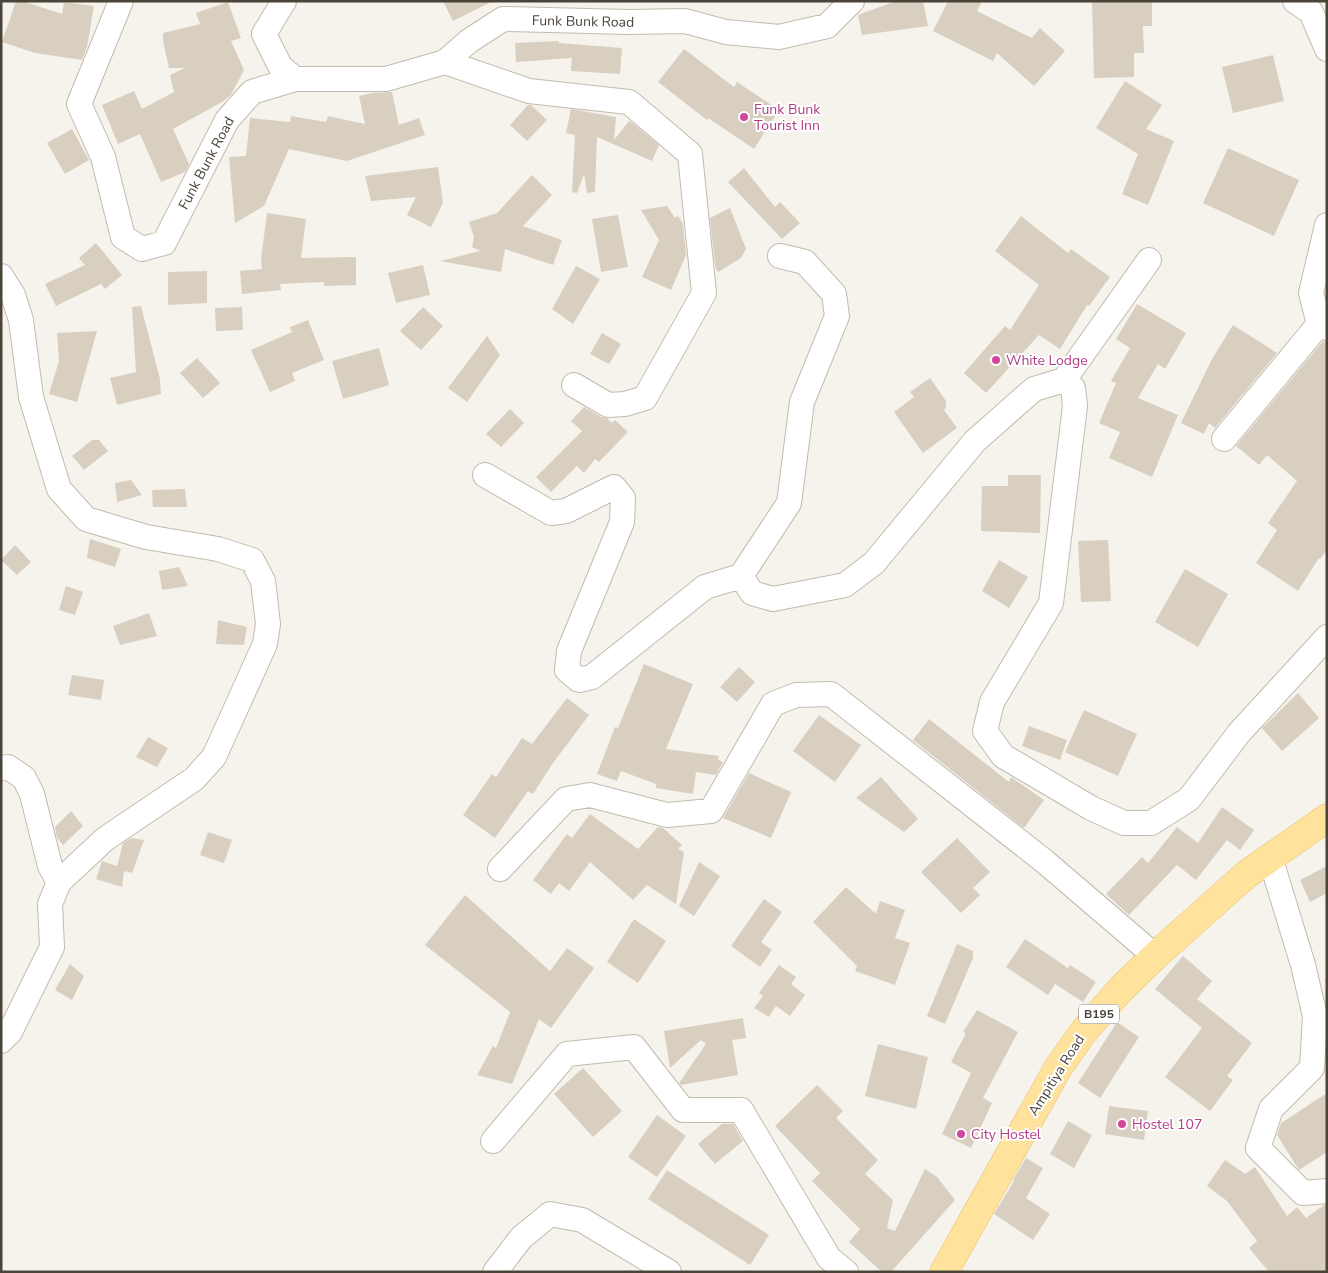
<svg xmlns="http://www.w3.org/2000/svg" width="1328" height="1273" font-family="'Nunito Sans',sans-serif">
	<style>
		.building { fill: #d8cfc1 }
		.lines { fill: none; stroke-linecap: round; stroke-linejoin: round }
		.minor-casing { stroke: #c2bbae; stroke-width: 26 }
		.major-casing { stroke: #e6c16a; stroke-width: 29 }
		.minor { stroke: #fff; stroke-width: 24 }
		.major { stroke: #ffe39c; stroke-width: 28 }
		.hotel-dot { fill: #d1479c; stroke: #fff; stroke-width: 2 }
		.labels { text-anchor: middle; stroke-width: 4; stroke-linejoin: round; paint-order: stroke }
		.shield { fill: #fff; stroke: #817c74; stroke-width: 1 }
		.shield-label { font-size: 12px; font-weight: bold; fill: #4b4439 }
		.street-label { font-size: 14px; fill: #4b4439; stroke: #fff }
		.hotel-label { font-size: 14px; fill: #b23c85; stroke: #fff; text-anchor: start }
	</style>
	<rect width="100%" height="100%" fill="#f6f3ec"/>
	<path class="building" d="M16,1H22L62,14L64,2L94,6L87,47L82,60L35,53L2,42Z
		M443,1H493L453,21Z
		M896,1H923L928,26L862,35L858,15Z
		M948,1H982L977,11L1032,38L1040,28L1065,51L1034,86L997,53L993,61L933,31Z
		M1092,1H1152V26H1143L1144,53H1134V77L1094,78Z
		M228,2L241,38L231,41L244,70L231,95L222,102L173,129L189,164L185,172L161,182L140,134L118,144L102,105L134,91L142,109L174,92L170,75L185,68H169L163,41V33L200,24L196,13Z
		M559,41V43L622,48L620,74L571,71L572,58L516,62L515,43Z
		M684,49L734,87L737,82L779,110L754,149L708,118L707,120L658,82Z
		M1273,55L1284,101L1233,113L1222,67Z
		M1125,81L1162,105L1146,129L1174,141L1148,205L1122,194L1138,154L1096,128Z
		M392,92L399,125L419,118L425,135L347,161L289,149L264,206L235,223L229,157L246,156L250,118L290,122L291,116L326,122L328,116L365,124L359,96L372,93Z
		M528,105H531L547,120L527,141L510,125Z
		M571,109L616,117L614,140L629,121L631,122L659,145L652,161L597,137L595,192L587,193L584,174L577,193L572,192L575,135L566,133Z
		M72,129L89,160L65,174L47,143Z
		M1228,148L1299,180L1274,236L1203,203Z
		M438,167L443,203L431,227L407,215L416,197L371,201L365,176Z
		M744,168L775,207L780,202L800,223L782,239L728,182Z
		M532,175L552,195L523,226L562,240L553,265L505,249L501,272L440,261L480,251L472,247L474,237L469,222L497,213Z
		M667,206L675,218L678,216L683,224L686,255L671,290L642,277L659,240L641,210Z
		M730,208L746,249L741,258L718,272L715,266L710,218Z
		M267,213L306,219L301,258L356,257V285L324,286V282L280,284L281,290L242,294L240,271L262,269L261,259Z
		M618,215L628,267L601,272L592,219Z
		M1021,216L1068,253L1071,249L1110,277L1089,306L1087,305L1060,349L1039,335L986,393L964,373L1005,326L1010,330L1039,285L995,251Z
		M96,243L122,275L105,289L101,284L56,306L45,284L85,265L79,258Z
		M423,265L430,295L396,303L388,273Z
		M576,266L600,279L573,324L552,309Z
		M207,271V303L168,305V272Z
		M1137,304L1186,333L1165,369L1158,364L1138,398L1178,415L1152,477L1109,458L1120,432L1099,423L1116,383L1111,381L1130,348L1116,339Z
		M141,306L160,379L161,394L117,405L110,378L136,372L132,307Z
		M242,307L243,330L216,331L215,308Z
		M423,307L443,326L421,350L400,331Z
		M308,320L324,360L292,373L295,381L270,392L251,350L292,332L290,327Z
		M1233,325L1277,353L1215,428L1209,423L1204,434L1181,423L1212,359Z
		M97,331L77,402L49,394L59,361L57,333Z
		M602,333L621,344L609,364L590,354Z
		M487,336L500,355L467,402L448,388Z
		M1323,341L1327,342V550L1320,559L1319,558L1298,591L1256,563L1277,530L1268,523L1297,481L1267,455L1259,465L1236,446Z
		M379,348L389,385L343,399L332,361Z
		M197,358L220,383L203,398L180,373Z
		M930,378L946,401V408L944,410L957,428L923,453L894,412L914,397L910,392Z
		M584,407L601,417L607,418L612,423L615,420L628,432L599,462L595,459L584,473L577,466L551,492L536,477L582,431L571,421Z
		M510,409L524,423L501,447L486,434Z
		M92,440H99L108,451L84,470L72,456Z
		M1008,475H1041L1040,533L981,531L982,486H1008Z
		M131,480L142,495L117,502L115,483Z
		M185,489L187,507H153L152,490Z
		M90,539L121,549L115,567L87,558Z
		M1108,540L1111,601L1081,602L1078,541Z
		M15,545L31,562L17,575L1,560Z
		M999,560L1028,577L1009,608L982,591Z
		M179,567L188,586L162,590L159,571Z
		M1185,569L1228,594L1198,647L1155,622Z
		M66,586L83,592L75,615L59,610Z
		M149,613L157,636L120,645L113,626Z
		M218,620L247,627L244,645L216,644Z
		M644,664L693,684L666,749L719,756L718,760L723,762L716,775L696,772L693,794L656,788V784L621,771L617,781L597,774L615,727L618,728Z
		M739,667L755,682L737,702L720,687Z
		M72,675L104,680L101,700L68,695Z
		M1298,693L1319,718L1282,751L1262,728Z
		M567,698L589,715L553,763L533,794L528,791L495,838L463,815L492,774L496,777L522,738L532,744Z
		M1084,710L1137,734L1118,776L1065,752Z
		M819,715L861,745L835,782L793,751Z
		M929,719L1009,782L1011,777L1044,800L1024,828L913,740Z
		M1029,726L1067,740L1060,760L1022,746Z
		M148,737L168,748L157,767L136,757Z
		M749,773L791,792L771,838L723,818Z
		M881,777L918,819L904,832L856,798Z
		M1222,807L1254,830L1240,850L1227,840L1196,880L1177,865L1129,915L1106,894L1142,857L1148,863L1177,827L1198,843Z
		M71,811L83,826L63,845L57,838L55,827Z
		M590,814L638,849L658,827L663,828L682,845L678,849L684,852L676,904L647,885L633,900L590,862L569,891L559,883L551,894L533,880L567,834L572,838Z
		M208,832L232,840L224,863L200,855Z
		M131,838L144,840L132,873L124,871L122,887L96,879L102,861L117,866L123,843Z
		M957,838L990,872L973,888L980,895L961,913L921,872Z
		M699,862L720,876L694,916L679,906Z
		M1327,866V893L1310,902L1300,880Z
		M846,887L876,914L880,901L905,910L895,938L910,943L895,985L855,971L857,966L813,922Z
		M465,895L550,971L567,948L594,968L551,1028L539,1019L512,1084L477,1075L493,1046L496,1048L510,1012L425,945Z
		M764,899L782,912L761,942L772,950L760,967L731,946Z
		M634,919L666,941L638,983L607,962Z
		M1025,939L1068,968L1070,965L1096,982L1083,1002L1055,984L1048,995L1006,967Z
		M957,944L973,951V958L945,1024L927,1016Z
		M1183,956L1212,981L1197,999L1252,1043L1227,1076L1233,1080L1210,1111L1165,1077L1202,1028L1155,989Z
		M70,964L84,976L72,1000L55,990Z
		M779,965L796,977L791,984L805,995L790,1016L776,1006L769,1017L754,1008L763,996L759,993Z
		M977,1010L1018,1032L983,1098L992,1103L971,1148L942,1134L971,1073L951,1062L966,1033L963,1032Z
		M743,1018L746,1038L732,1040L738,1075L681,1085L679,1083L706,1044L701,1040L670,1068L664,1031Z
		M1117,1022L1139,1037L1100,1098L1078,1083Z
		M878,1044L928,1057L916,1109L865,1096Z
		M583,1068L622,1111L593,1137L554,1094Z
		M817,1085L843,1111L836,1118L878,1160L865,1174L893,1200L887,1228L895,1231L925,1169L937,1177L955,1200L891,1272H882L849,1242L860,1229L812,1181L820,1173L775,1126Z
		M1327,1093V1152L1299,1170L1277,1135L1281,1123Z
		M1109,1106L1148,1111L1144,1140L1105,1134Z
		M657,1115L686,1136L657,1177L628,1157Z
		M1068,1121L1092,1135L1074,1168L1050,1154Z
		M722,1124H733L743,1141L715,1164L698,1144Z
		M1026,1158L1043,1168L1026,1198L1050,1214L1033,1240L994,1214L1014,1181L1013,1180Z
		M1225,1160L1245,1174L1255,1167L1287,1216L1297,1207L1306,1218L1324,1205H1327V1272H1269L1249,1248L1257,1241L1227,1201L1207,1186Z
		M667,1170L769,1235L750,1265L648,1199Z"/>
	<g class="lines">
		<defs>
			<path id="minor" d="M121,1L79,104L103,157L123,237L142,249L164,243L227,120L252,92L295,79H386L445,62L469,41L503,19L629,22L685,21L726,32L779,37L827,26L852,1
				M284,1L264,34L280,66L295,79
				M1295,1L1311,12L1327,49
				M445,62L529,91L629,102L690,154L704,293L645,398L625,404L608,405L574,385
				M1327,225L1311,293L1319,324L1327,328
				M780,256L805,262L834,294L837,316L802,402L789,503L741,576L752,593L773,599L845,585L874,563L975,441L1034,389L1064,380L1073,388L1075,406L1051,603L992,702L985,731L1003,756L1091,808L1124,823H1151L1189,799L1239,733L1327,637
				M1,276L13,295L21,320L31,397L59,489L86,519L146,537L218,549L252,560L263,581L268,624L265,644L214,757L194,779L105,839L59,882L50,904L52,947L10,1032L1,1041
				M1064,380L1149,260
				M1224,439L1319,324
				M485,475L551,513L566,511L614,487L623,498L622,522L569,651L567,670L579,680L592,677L705,587L741,576
				M1,768L8,767L24,778L32,794L50,866L59,882
				M1270,857L1303,965L1315,1016L1312,1068L1271,1109L1258,1148L1303,1193L1327,1191
				M500,869L566,799L590,795L667,815L711,811L773,704L796,695L831,694L1044,861L1155,956
				M493,1141L567,1054L634,1047L683,1110H741L829,1258L846,1272
				M495,1272L521,1238L550,1214L582,1220L669,1272"/>
			<path id="major" d="M944,1272L1058,1068L1084,1031L1121,989L1155,956L1247,874L1327,818"/>
		</defs>
		<use href="#minor" class="minor-casing"/>
		<use href="#major" class="major-casing"/>
		<use href="#minor" class="minor"/>
		<use href="#major" class="major"/>
	</g>
	<g class="hotel-dot">
		<circle cx="744" cy="117" r="5"/>
		<circle cx="996" cy="360" r="5"/>
		<circle cx="1122" cy="1124" r="5"/>
		<circle cx="961" cy="1134" r="5"/>
	</g>
	<g class="labels">
		<rect class="shield" x="1079" y="1004.5" width="40" height="19" rx="4"/>
		<g class="shield-label">
			<text x="1099" y="1018">B195</text>
		</g>
		<g class="street-label">
			<text transform="translate(583 21) rotate(1)" y="5">Funk Bunk Road</text>
			<text transform="translate(206 163) rotate(-62)" y="5">Funk Bunk Road</text>
			<text transform="translate(1056 1075) rotate(-58)" y="5">Ampitiya Road</text>
		</g>
		<g class="hotel-label">
			<text x="754" y="114">Funk Bunk<tspan x="754" dy="16">Tourist Inn</tspan></text>
			<text x="1006" y="365">White Lodge</text>
			<text x="1132" y="1129">Hostel 107</text>
			<text x="971" y="1139">City Hostel</text>
		</g>
	</g>
	<rect width="1328" height="1273" fill="none" stroke="#4b4439" stroke-width="5"/>
</svg>
